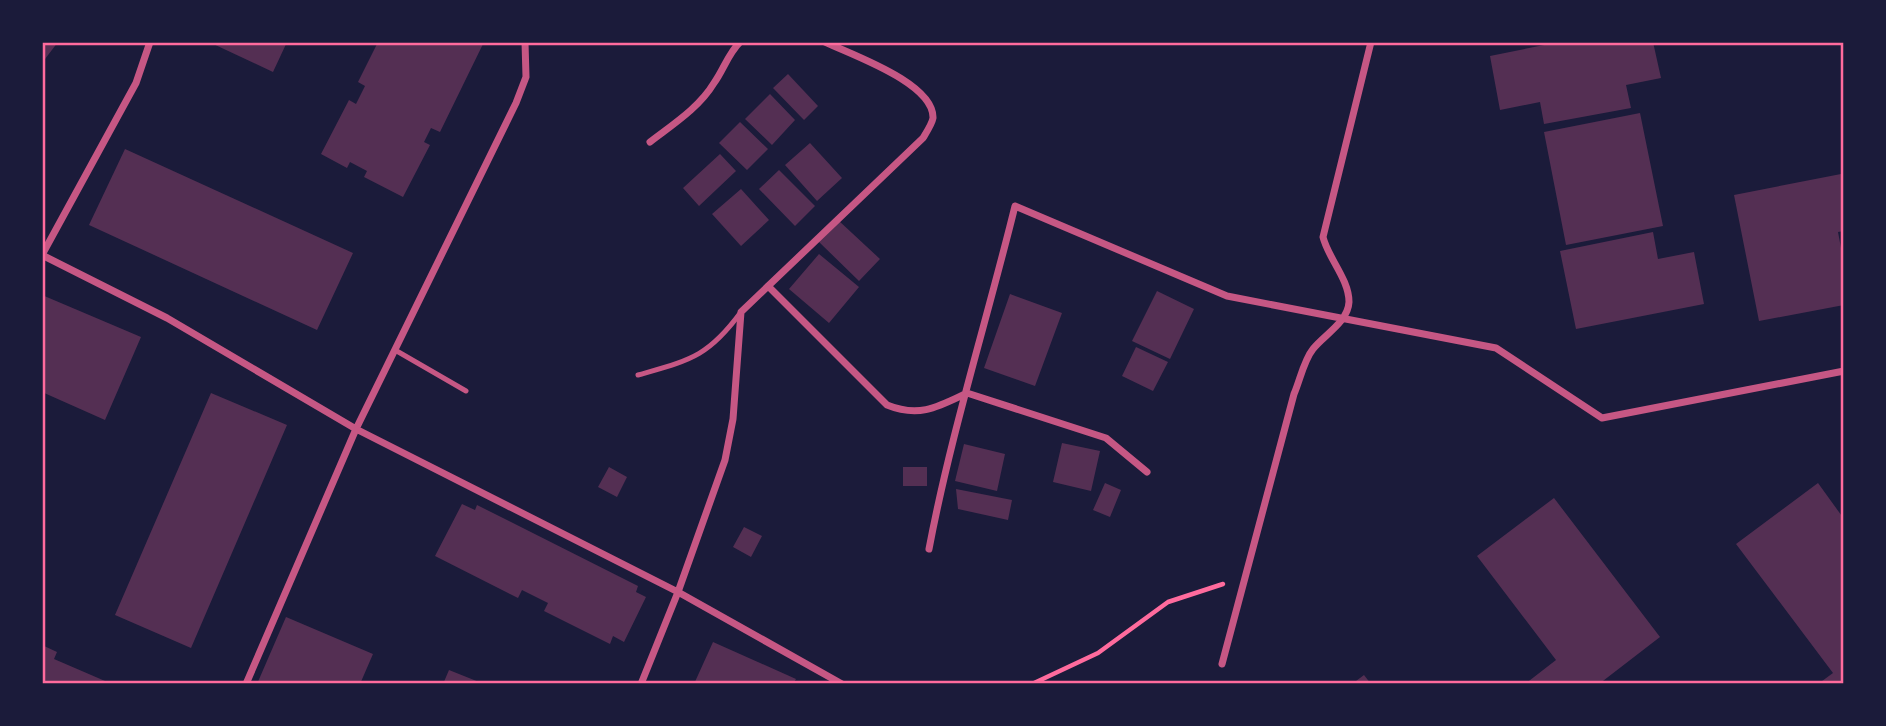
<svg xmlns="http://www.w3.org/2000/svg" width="1886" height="726" font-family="Figtree,sans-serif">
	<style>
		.building { fill: #542f53 }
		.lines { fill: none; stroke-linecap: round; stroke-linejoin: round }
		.path { stroke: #ff6b9d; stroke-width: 4.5 }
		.service { stroke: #c65784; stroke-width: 5 }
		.minor { stroke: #c65784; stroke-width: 7 }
		.neatline { fill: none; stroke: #ff6b9d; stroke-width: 2.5 }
	</style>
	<rect width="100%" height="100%" fill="#1b1b3a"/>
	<path class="building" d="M42,42H58L42,63Z
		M209,42H287L273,72Z
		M378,42H484L440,132L431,128L424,142L430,145L403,197L364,177L367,171L350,162L347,168L321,154L349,100L356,104L365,86L358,82Z
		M1559,42H1653L1661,78L1626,85L1631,108L1544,124L1540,102L1500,110L1490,56Z
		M788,74L818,106L804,120L773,88Z
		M770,94L795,120L772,145L745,119Z
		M1640,113L1663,226L1566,245L1544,132Z
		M740,122L768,149L747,170L719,143Z
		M810,143L842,178L817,201L785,165Z
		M125,149L353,253L317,330L89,225Z
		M720,154L736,171L699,206L683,188Z
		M779,170L815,206L795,226L759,189Z
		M1841,174L1844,231L1838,232L1844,264V305L1759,321L1734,195Z
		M741,189L769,220L741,246L712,214Z
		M838,220L880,259L859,281L818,241Z
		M1653,232L1658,259L1694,252L1704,304L1576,329L1560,251Z
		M819,254L859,287L829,323L789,289Z
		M1157,291L1194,309L1170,359L1132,341Z
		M1010,294L1062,313L1035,386L984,368Z
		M42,295L141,337L105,420L42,392Z
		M1136,347L1168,362L1153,391L1122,376Z
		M211,393L287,425L191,648L115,615Z
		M1062,443L1100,451L1091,491L1053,482Z
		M964,444L1005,454L997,491L955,481Z
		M609,467L627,477L617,497L598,487Z
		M903,467H927V486H903Z
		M1105,483L1121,490L1110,517L1093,510Z
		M1818,483L1844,519V684H1818L1833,673L1736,544Z
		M956,489L1012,500L1008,520L958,509Z
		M1554,498L1660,637L1599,684H1525L1556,660L1477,556Z
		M462,504L475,510L477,505L638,586L636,592L646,597L624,642L613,636L610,644L544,611L548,603L522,590L518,598L435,556Z
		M744,527L762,536L751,557L733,547Z
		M286,617L373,654L360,684H257Z
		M713,642L796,679L793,684H694Z
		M42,645L57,652L54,659L112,684H42Z
		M449,670L484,684H443Z
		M1364,675L1371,684H1352Z"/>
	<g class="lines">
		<path class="path" d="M1032,684L1098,653L1168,602L1223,584"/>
		<path class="service" d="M395,350L466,391
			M638,375C690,360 708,357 741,312"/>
		<path class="minor" d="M650,142C672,125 699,108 714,83C724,69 728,54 740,42
			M42,255L167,318L356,429L678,592L842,684
			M42,255L136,83L150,42
			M768,286L887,405C919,418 938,407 967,393L1106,438L1147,472
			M929,549C951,433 987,320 1015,206L1227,296L1496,348L1602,418L1844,371
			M1222,664L1294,394C1300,380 1304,360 1313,349C1324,335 1348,322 1349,302C1349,279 1328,258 1323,237L1371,42
			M246,684L356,429L516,103L526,77L525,42
			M641,684L678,592L725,460L733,419L741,312L923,138C926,133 932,124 933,118C934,83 852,55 825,42"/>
	</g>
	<rect width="1886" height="726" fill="none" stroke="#1b1b3a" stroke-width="88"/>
	<rect x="44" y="44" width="1798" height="638" class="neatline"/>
</svg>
